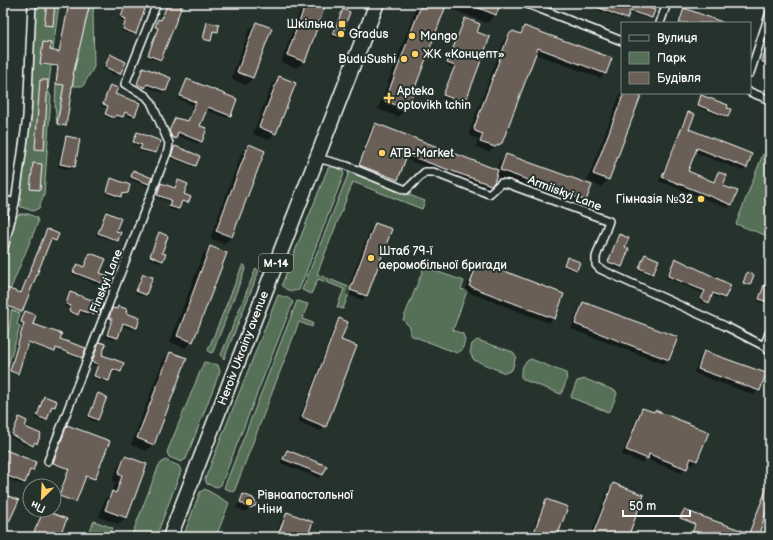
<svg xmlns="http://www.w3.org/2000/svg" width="773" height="540" font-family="'Balsamiq Sans',sans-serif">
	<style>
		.green { fill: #547057; stroke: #aab8ab }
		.shadow { fill: #0007 }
		.building { fill: #6a5e56; stroke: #fff }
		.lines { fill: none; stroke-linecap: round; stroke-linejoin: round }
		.street-casing { stroke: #fff; stroke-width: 10 }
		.highway-casing { stroke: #fff; stroke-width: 17 }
		.street { stroke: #26332d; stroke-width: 7 }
		.highway { stroke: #26332d; stroke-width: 14 }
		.poi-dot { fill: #ffd166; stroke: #26332d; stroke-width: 1.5 }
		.labels { text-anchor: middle; stroke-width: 4; stroke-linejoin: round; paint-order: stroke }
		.shield { fill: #26332d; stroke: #bec2c0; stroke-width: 1 }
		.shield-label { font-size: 11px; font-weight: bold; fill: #fff }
		.poi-label { font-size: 12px; fill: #fff; stroke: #26332d; text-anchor: start }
		.street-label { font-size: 12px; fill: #fff; stroke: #26332d }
	</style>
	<rect width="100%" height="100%" fill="#26332d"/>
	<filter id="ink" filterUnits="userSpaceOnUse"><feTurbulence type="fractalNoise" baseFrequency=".025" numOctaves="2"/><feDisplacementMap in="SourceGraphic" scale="8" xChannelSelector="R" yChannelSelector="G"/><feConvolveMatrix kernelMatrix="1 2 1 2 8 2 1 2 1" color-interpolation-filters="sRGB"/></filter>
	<g filter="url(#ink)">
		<path class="green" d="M36,3H59L48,90L51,97L44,195L39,208L33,211L21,207L19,201L30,122Z
			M90,3H95L93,12L94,67L83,86H73V72Z
			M56,84L64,85L57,124L55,106Z
			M763,154L770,157V237L736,224Z
			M332,166L342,170L344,174L299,290C293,292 284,291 282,284L328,168Z
			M349,172L425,201L422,209L353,182L317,274L351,288L343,309L337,307L344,289L318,279L311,294L302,290Z
			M19,214H29L37,218L38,222L6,300L7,305L3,331V264L15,219Z
			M243,264L246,267L213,352L210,353L208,350Z
			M424,267L464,281L461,289L467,291L453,330L463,334L465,340L462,350L457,353L410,335V327L403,320Z
			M256,268L259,271L224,359L221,355Z
			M278,295L288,298L293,302L221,485L217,487L207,484L205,479Z
			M297,301L308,304L302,319L313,323L312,327L299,322L234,492L224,488Z
			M11,310L20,313L17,324L20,326L8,366L3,368C3,346 11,331 11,310Z
			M477,340L513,352L516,356L512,370L505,373L474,360L470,353L472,344Z
			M531,359L566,373L567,380L561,394L524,380L521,377C520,370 524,361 531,359Z
			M204,362L218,365L220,371L186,459L181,462L169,457L167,452Z
			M585,379L616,391L617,394L611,409L608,412L572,398L571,396L577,381Z
			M165,460L179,466L181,471L156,537H131L159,465Z
			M205,489L229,503L216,537H183L200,492Z
			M94,521L113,528L109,537H87Z"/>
		<path class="shadow" d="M69,3H90L71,76L64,126L57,125L64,86L56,84L57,67L40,65L43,43L49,51L58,53Z
			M122,3H146L133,35L121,31L125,22L119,19L123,9L120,8Z
			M167,3H182L158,61L147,57L157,30L154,29L156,22L160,21Z
			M303,3H325L304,61L297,68L281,62Z
			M418,3H492L495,15L487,23L444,6L406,109L398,117L378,109Z
			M595,3H628L639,7L642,6L643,3H650L648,9L651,17L649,19L628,13L624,20L595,9L597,4Z
			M685,9L721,23H677L681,13Z
			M343,10L349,13L338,39L331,36Z
			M465,19L464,102L462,105L442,98L453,68L446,65Z
			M256,23L253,78L246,85L231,79L249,30Z
			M524,28L605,73L600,78L535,54L501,142L489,152L476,147L478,139L470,136L469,133L504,40L510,34H518Z
			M766,48L770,49V66L760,64Z
			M111,56L119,74L117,76L103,69Z
			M143,69L165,91L163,93L145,86L142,90L135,87Z
			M279,77L275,134L269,140L253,134L272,84Z
			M40,81H47L43,150H35Z
			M187,81L230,115L227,118L206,110L199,126L201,141L198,144L176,135L172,141L169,140L167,135L175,119L187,122L193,105L178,99Z
			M110,86L114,94L135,116L132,118L124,114L120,119L114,117L112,119L104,116L107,108L101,106Z
			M622,89V93H641L608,180L601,187L587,181Z
			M702,96L726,108L727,116L725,118L697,107Z
			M688,113L687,130L746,167L743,171L694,152L686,172L713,182L718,173L722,186L731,204L728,208L659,181L685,116Z
			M375,125L496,170L499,162L506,155L585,200L578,207L495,177L493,182L486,189L405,159L398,179L394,183L356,169L371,128Z
			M137,133L156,152L153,154L139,151L141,147L132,144Z
			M66,138L74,166L71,170L58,167L63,141Z
			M249,145L263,151L231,237L224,244L210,238L242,152Z
			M175,147L195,165L193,167L170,158Z
			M33,164L39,190H38L30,189Z
			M134,171L149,184L146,186L129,179Z
			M112,179L127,193L119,199L105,194Z
			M178,181L188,202L186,204L180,203L176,211L168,208L170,202L155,197L162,184L174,188Z
			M106,213L115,231L117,240L115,242L96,235Z
			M375,224L366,296L362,300L346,294L370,229Z
			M47,230L55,241L50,240L21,311L6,306L3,315V290L20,294Z
			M159,234L162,261L160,263L149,258Z
			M619,235L624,248L621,267L619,269L607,264Z
			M210,248L192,341L185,348L170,342L203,254Z
			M90,254L103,283L101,286L72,274L77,265L83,267Z
			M645,256L652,273L650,275L638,270Z
			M567,259L576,269L574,271L563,267Z
			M675,260L724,297L722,299L711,295L706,304L700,302L703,293L666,278Z
			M478,262L554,318L549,323L465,291L474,267Z
			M143,275L145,294L143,297L135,293Z
			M769,284H770V306L757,301L762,288Z
			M70,294L98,314L91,316L78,312L76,316L68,313L70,308L64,307Z
			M584,303L668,360L664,364L571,329L579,307Z
			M118,307L124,314L139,319L134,330L121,325L115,340L105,337L110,321L107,320L111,311Z
			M25,312L32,325L59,340L82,357L80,359L55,349L53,352L26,343L17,373L16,375L9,372L24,324L21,323Z
			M339,319L340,341L325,426L321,431L298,422L335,324Z
			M99,343L101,356L120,371L118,373L111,371L106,382L92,378L96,366L90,364Z
			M704,352L759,390L754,395L694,373L700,357Z
			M170,353L153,444L146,451L131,445L163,360Z
			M98,394L97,420L95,422L87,418Z
			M44,397L54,407L50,408L44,421L35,418Z
			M642,409L696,461L692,465L688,464L682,473L646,459L642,463L622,455L638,414Z
			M19,419L24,428L37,443L35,445L30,447L10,437Z
			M67,427L109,441L94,479L84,476L74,502L59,497L69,470L52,464Z
			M3,452L32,470L29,472L22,485L3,477L5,462L3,461Z
			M287,452L323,474L319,478L280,463Z
			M126,457V518L119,524L99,517L105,499L112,492L116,482L112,481L119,464Z
			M770,478V516L764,514L757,537H691L695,525L680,519L684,511L749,534Z
			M613,484L627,537H590L608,489Z
			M3,495L8,521L6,523L3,522Z
			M244,495L255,505L245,512L236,507Z
			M546,501L556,537H530L543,504Z
			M44,511L58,537H31Z
			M287,513L306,537H275L282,518Z"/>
		<path class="building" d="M47,3H55L53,26L44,25Z
			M69,3H90L73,75H74L66,126L57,124L64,85L56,84L58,66L40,64L43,42L51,43L50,50L59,52Z
			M126,3H147L136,34L123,29L126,19L121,17Z
			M168,3H183L161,60L148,55L158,28L155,27L158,19L161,20Z
			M306,3H326L305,62L287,55Z
			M422,3H447L407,109L385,101Z
			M466,3H495L500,5L496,15Z
			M587,3H629L639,7L640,5L643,6V3H651L649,8L655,10L652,18L630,11L627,19Z
			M684,8L722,22V23H679Z
			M343,9L350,12L341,37L333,34Z
			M465,18L480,24L477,32L490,37L465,103L443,95L455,66L447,63Z
			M207,22L219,25L218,32L213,31L211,41L203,39Z
			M256,22L272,28L253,78L237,72Z
			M524,26L612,58L606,74L538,48L502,143L495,147L480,142L483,134L475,131L474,128L509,34L513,31L521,34Z
			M768,39L770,40V64L762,62Z
			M110,54L126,62L120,74L105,67Z
			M143,67L171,78L166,91L147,84L145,88L137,84Z
			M279,76L296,83L276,134L259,127Z
			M187,79L237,99L231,116L208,107L200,126L207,128L202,142L178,132L176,139L172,137L169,131L175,118L188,121L196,102L180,96Z
			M40,80H48L44,150L35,149Z
			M110,85L118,88L115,94L140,103L135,116L125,112L123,117L116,115L114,118L105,114L108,106L103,104Z
			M624,93H642L609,180L593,174Z
			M701,95L728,105L727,108L731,109L728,117L698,105Z
			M688,112L695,114L689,129L752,154L747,168L697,148L688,171L714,182L718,172L727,175L723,186L738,191L732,205L662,177Z
			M375,123L498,170L494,183L491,185L407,155L398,180L359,165Z
			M137,132L161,141L156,153L140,149L142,145L133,142Z
			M66,136L80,139L75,167L60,164Z
			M249,144L265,151L232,237L216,231Z
			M175,146L200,156L196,166L171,156Z
			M506,154L592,185L586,201L500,170Z
			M33,163L42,164L40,190L30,189Z
			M133,170L152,178L149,184L131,177Z
			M111,178L130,185L128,193L122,194L121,197L107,192Z
			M178,180L188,184L184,194L191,197L188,203L182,201L179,209L169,206L171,200L157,195L161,183L175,188Z
			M106,212L121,218L116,231L121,232L118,241L98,233Z
			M375,223L392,229L367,296L350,290Z
			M47,229L59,234L56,241L51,239L22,312L3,304V287L21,293Z
			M159,232L168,236L162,253L166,254L163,261L150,256Z
			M619,234L629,238L625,247L629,249L622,267L608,262Z
			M210,246L227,253L193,342L177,336Z
			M90,253L106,259L100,273L108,276L104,284L73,272L77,264L84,267Z
			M645,254L659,260L653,274L639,268Z
			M567,257L580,262L577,270L564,265Z
			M675,258L731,285L725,298L713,293L709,303L701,299L705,291L668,276Z
			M478,261L564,294L555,319L469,286Z
			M747,272L754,275L750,285L743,283Z
			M143,274L153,277L146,295L136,291Z
			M764,285L770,287V303L759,299Z
			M70,292L103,304L99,314L95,313L94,315L80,310L78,315L69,311L71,306L66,304Z
			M583,302L678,337L669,360L575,324Z
			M118,306L127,309L126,313L140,318L137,328L123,323L118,338L107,335L112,319L109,318L112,308L117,309Z
			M25,311L36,315L33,324L62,334L60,339L86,348L82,358L56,348L55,352L28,342L18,374L10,371L24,323L21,322Z
			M339,318L348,322L341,340L357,346L326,427L302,417Z
			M99,342L106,344L102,355L124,363L121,372L113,369L109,381L94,376L98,364L92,362Z
			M704,351L766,373L760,391L698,369Z
			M170,352L187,358L154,445L137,438Z
			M98,393L107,397L98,420L89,416Z
			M44,396L57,401L55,407L52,406L47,420L37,416Z
			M642,408L654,412L655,410L709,432L697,461L691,458L687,469L649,454L648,459L626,450Z
			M19,417L27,421L25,427L41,434L37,444L35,442L33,446L12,435Z
			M67,425L110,441L95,479L86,476L76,502L59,496L69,469L53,463Z
			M3,449L36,462L33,471L30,470L25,483L3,474L6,460L3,459Z
			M287,450L327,466L323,475L283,459Z
			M125,456L147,464L127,518L105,510L112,491L116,493L122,476L118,474Z
			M770,480V500L758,537H691L695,524L680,518L684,510L749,533Z
			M613,483L644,495L628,537H592Z
			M3,494L19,500L9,522L3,519Z
			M243,494L253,498L257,505L250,508L246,506L240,502Z
			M546,499L568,507L557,537H540L533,535Z
			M44,510L67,519L59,537H47L34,532Z
			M287,512L313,522L307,537H277Z"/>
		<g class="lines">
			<defs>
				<path id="street" d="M525,3L622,41
					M660,23L667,3
					M750,73L770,12
					M750,92L770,100
					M317,158L347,166L406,190L425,172H433L489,194L501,183L508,184L609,221L596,257V265L600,269L725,326L764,346L770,352
					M3,199L15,203
					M3,252L15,203L27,117L32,3
					M764,346L770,331
					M48,461L168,150L169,143L151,102L146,96L125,84L157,3"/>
				<path id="highway" d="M170,537L377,3"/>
			</defs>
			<use href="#street" class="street-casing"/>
			<use href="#highway" class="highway-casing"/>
			<use href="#street" class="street"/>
			<use href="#highway" class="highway"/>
		</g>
	</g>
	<g class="poi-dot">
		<rect x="338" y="20" width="8" height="8" rx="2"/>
		<circle cx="341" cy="34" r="4"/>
		<circle cx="412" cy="36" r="4"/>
		<circle cx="415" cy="54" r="4"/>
		<circle cx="404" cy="59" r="4"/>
		<path d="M387 92h4v4h4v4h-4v4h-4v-4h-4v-4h4z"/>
		<circle cx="382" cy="153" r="4"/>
		<circle cx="701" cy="199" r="4"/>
		<circle cx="371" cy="258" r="4"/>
		<circle cx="249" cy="502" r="4"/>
	</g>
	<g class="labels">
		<rect class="shield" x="259" y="254" width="34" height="18" rx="3"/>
		<g class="shield-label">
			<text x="276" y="267">М-14</text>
		</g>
		<g class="poi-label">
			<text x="334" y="28" text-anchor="end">Шкільна</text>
			<text x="349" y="38">Gradus</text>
			<text x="420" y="40">Mango</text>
			<text x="423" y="58">ЖК «Концепт»</text>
			<text x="396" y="63" text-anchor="end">BuduSushi</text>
			<text x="397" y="95">Apteka<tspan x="397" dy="14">optovikh tchin</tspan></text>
			<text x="390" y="157">ATB-Market</text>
			<text x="693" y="203" text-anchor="end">Гімназія №32</text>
			<text x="379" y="255">Штаб 79-ї<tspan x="379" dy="14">аеромобільної бригади</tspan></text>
			<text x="257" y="499">Рівноапостольної<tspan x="257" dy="14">Ніни</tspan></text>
		</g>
		<g class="street-label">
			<text transform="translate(565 193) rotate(21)" y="4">Armiiskyi Lane</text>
			<text transform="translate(106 281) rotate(-68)" y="4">Finskyi Lane</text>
			<text transform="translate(243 348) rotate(-69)" y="4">Heroiv Ukrainy avenue</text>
		</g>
	</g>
	<rect width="773" height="540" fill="none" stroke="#26332d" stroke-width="16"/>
	<rect x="8" y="8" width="757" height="524" fill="none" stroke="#fff" stroke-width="1.5" filter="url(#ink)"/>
	<rect x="621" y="22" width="130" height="72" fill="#26332d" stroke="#7d8581"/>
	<rect x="629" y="35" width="20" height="6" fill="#26332d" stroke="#7d8581"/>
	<text x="657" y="42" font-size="12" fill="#ffffff">Вулиця</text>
	<rect x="629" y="52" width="20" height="12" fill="#547057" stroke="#7d8581"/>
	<text x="657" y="62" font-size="12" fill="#ffffff">Парк</text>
	<rect x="629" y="72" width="20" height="12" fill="#6a5e56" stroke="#7d8581"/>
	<text x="657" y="82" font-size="12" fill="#ffffff">Будівля</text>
	<g transform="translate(42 498) rotate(204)"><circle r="19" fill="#26332d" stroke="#7d8581"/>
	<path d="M0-3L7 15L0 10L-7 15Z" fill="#ffd166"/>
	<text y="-6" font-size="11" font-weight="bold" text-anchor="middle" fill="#ffffff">Пн</text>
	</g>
	<path d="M623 510v6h67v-6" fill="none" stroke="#ffffff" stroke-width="2"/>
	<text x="629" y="510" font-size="12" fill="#ffffff" stroke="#26332d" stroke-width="3" paint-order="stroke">50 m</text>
</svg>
